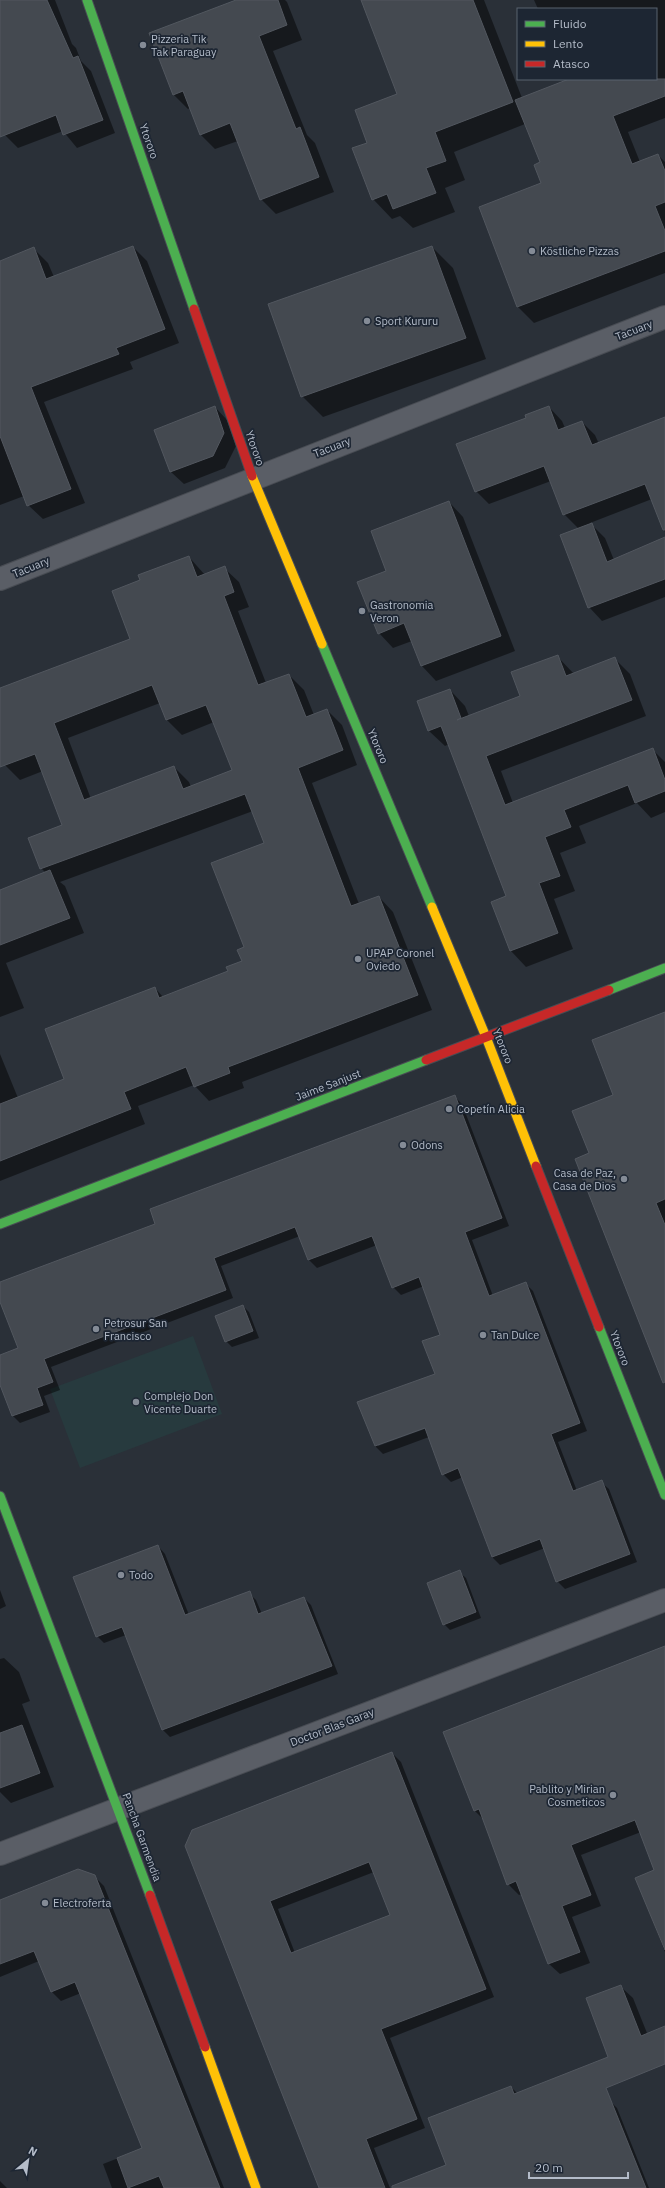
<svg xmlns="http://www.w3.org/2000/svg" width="665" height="2188" font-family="'IBM Plex Sans',sans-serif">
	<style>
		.green { fill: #273a3e }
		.shadow { fill: #0007; fill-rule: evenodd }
		.building { fill: #444950; stroke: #52575f; fill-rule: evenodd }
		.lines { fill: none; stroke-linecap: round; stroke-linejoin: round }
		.street-casing { stroke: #484c53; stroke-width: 24 }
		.fast-casing { stroke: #484c53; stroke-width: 11 }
		.slow-casing { stroke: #484c53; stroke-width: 11 }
		.jam-casing { stroke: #484c53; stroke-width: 11 }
		.street { stroke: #5a5e66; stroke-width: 22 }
		.fast { stroke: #4caf50; stroke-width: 9 }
		.slow { stroke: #ffc107; stroke-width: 9 }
		.jam { stroke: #c62828; stroke-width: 9 }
		.poi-dot { fill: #848b96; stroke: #1d2633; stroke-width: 1.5 }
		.labels { text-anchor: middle; stroke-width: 3.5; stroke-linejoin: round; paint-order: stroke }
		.poi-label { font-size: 11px; fill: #b4bcc9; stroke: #1d2633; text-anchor: start }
		.street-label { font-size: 11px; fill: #b4bcc9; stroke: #1d2633 }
	</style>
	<rect width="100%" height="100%" fill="#2a3038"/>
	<path class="green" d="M193,1336L222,1414L80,1468L50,1389Z"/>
	<path class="shadow" d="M0,0H55L72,44L76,48L81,61L91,71L115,133L77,148L63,131L18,148L5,135L0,123Z
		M239,0H285L287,2L302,40L273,51L307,135L315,143L334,192L276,214L261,199L238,141L215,149L200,134L190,108L188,109L173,94Z
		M362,0H484L522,98L572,79H656V9H538L534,0H665V118L628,132L640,162L658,155L665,162V273L534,323L518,307L480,208L542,184L541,163L525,124L454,152L465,180L445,188L455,212L413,228L400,216L392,219L373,199L369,143L399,95Z
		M133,247L147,261L179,343L130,362L133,369L44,402L85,503L43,519L28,505L24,496L0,505V262L34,249L48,263L54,277Z
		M432,247L453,268L486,359L323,417L302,396Z
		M215,407L227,420L236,446L225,468L184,484L171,472L155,430Z
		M549,407L562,421L565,428L582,422L595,435L599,444L665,418V532L652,499L590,523L605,538L614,560L665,538V597L602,621L589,607L579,529L564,514L551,481L489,504L476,491L527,418Z
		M449,502L463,517L515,651L436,681L422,666L412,641L393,648L379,633L388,571Z
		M189,557L205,575L224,568L239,582L249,607L238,611L266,683L289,675L304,690L314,715L327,710L342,725L357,765L312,783L359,904L379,897L393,912L432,1010L242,1082L244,1088L209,1101L194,1085L138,1106L145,1124L0,1181V1054L18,1098L66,1080L155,988L163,997L229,972L243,962L265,843L253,811L60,882L65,886L84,933L6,963L24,1008L0,1017V891L46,873L41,868L63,826L43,771L20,780L5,765L0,752V689L132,639L142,581ZM160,703L167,720L182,735L214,722L234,771L191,787L189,782L174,767L91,799L68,738Z
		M557,656L574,674L614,658L630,674L646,716L501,771L513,803L653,750L665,762V812L651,818L637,803L579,826L586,843L560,853L575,891L554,899L573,949L526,967L511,951L492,902L508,896L449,744L445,746L429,731L418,702L450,690L465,706L469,716L521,696Z
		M665,1013V1356L590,1154L615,1096Z
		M454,1096L462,1104L509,1226L472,1240L493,1296L525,1283L533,1291L587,1431L558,1442L577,1491L601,1482L609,1489L637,1562L565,1589L557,1581L545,1548L500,1565L492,1557L463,1477L451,1482L443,1474L429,1437L383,1454L375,1446L359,1403L436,1374L441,1335L424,1286L401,1295L393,1287L377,1245L317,1268L309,1260L300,1236L221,1266L233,1298L51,1367L60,1390L44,1396L50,1412L20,1423L12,1415L0,1382V1356L19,1349L0,1299V1283L157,1224ZM429,1425L430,1427L378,1446V1444Z
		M243,1306L249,1312L259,1338L232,1347L226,1341Z
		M158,1546L165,1554L189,1615L249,1593L256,1600L262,1614L304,1598L311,1605L338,1674L170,1737L163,1730L126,1635L104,1643L97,1636Z
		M459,1572L466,1578L481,1618L450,1630L444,1624Z
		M0,1590L6,1606L0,1609Z
		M665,1654V1952L636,1878L656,1871L641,1832L581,1855L601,1906L572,1917L590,1963L560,1974L549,1964L522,1894L519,1895L508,1884L484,1820L475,1811Z
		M4,1658L19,1672L30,1701L22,1704L54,1787L11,1803L0,1792V1659Z
		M392,1753L401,1762L494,1997L390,2038L425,2128L374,2148L390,2188H320L186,1847ZM374,1872L391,1915L295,1953L278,1909Z
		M94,1876L104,1886L224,2188H112L103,2164L144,2148L81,1993L61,2001L52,1992L39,1961L0,1977V1901Z
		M620,1986L633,1998L653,2048L607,2049Z
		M511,2087L518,2094L610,2101L617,2108L649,2188H457Z
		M0,2181L7,2188H0Z"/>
	<path class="building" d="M0,0H47L73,58L78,56L103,120L63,135L56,115L0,137Z
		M236,0H278L287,25L259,36L296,129L300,127L319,177L260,200L230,123L200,135L183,91L173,95L149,33Z
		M361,0H473L513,102L435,132L446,161L426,168L436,193L393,209L387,194L372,200L352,148L367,143L355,110L397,94Z
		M569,79H665V96L613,116L632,164L658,154L665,171V202L655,206L665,231V251L517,307L479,207L541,183L534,165L540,162L515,100Z
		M133,246L165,329L116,348L119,354L31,387L71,489L27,506L0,436V261L34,247L46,279Z
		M432,246L466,338L301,397L268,304Z
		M215,406L224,433L213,456L170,472L154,430Z
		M549,406L558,430L582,421L592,445L665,417V530H663L645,484L563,515L544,466L475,492L456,444L526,418L525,415Z
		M449,501L501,636L421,666L404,623L378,634L357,582L386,571L371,531Z
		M592,523L607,562L665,537V579L588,608L560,535Z
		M189,556L197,577L225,566L234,592L224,596L258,685L289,674L306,717L327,709L343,750L298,768L351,906L379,896L418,995L228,1067L230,1073L194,1087L186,1067L124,1092L131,1109L0,1161V1104L64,1079L45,1029L155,987L159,998L228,971L226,967L242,961L237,950L244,947L211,863L264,843L245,794L40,869L28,838L62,825L35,754L0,767V688L130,639L112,591L140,580L138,575ZM152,685L166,720L206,705L232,770L183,789L174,766L84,800L54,723Z
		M558,655L566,676L615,657L632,700L486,756L505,805L653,748L665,780V791L635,803L628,785L564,810L571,827L545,837L560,876L539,883L558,933L510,951L491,902L506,896L441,726L428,731L417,701L450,689L461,718L457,720L520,696L511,672Z
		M50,870L70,918L0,945V890Z
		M665,1012V1199L656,1203L665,1225V1382L663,1383L575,1159L589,1153L572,1111L613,1095L592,1040Z
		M455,1095L502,1218L465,1232L489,1296L526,1282L580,1423L551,1434L573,1491L602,1480L630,1554L556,1582L540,1539L492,1557L458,1468L442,1475L425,1428L375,1446L357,1402L435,1374L422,1341L440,1335L419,1277L392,1288L372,1236L308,1260L295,1227L214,1258L226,1290L44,1359L53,1382L37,1388L43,1405L12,1416L0,1385V1355L18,1348L0,1302V1282L155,1224L150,1209Z
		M243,1305L253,1331L225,1342L215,1316Z
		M158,1545L185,1615L250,1591L258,1614L304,1597L332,1666L162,1730L122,1627L96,1637L73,1577Z
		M460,1570L476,1612L443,1625L427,1583Z
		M665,1646V1950L635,1878L654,1870L635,1820L571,1845L591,1895L562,1906L580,1952L548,1964L516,1881L507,1885L479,1809L474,1811L443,1732Z
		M22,1725L40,1773L0,1788V1733Z
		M392,1752L486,1989L381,2029L417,2119L366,2139L385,2188H319L185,1846L192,1830ZM369,1862L390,1915L291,1953L270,1901Z
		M78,1869L95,1875L220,2188H164L159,2176L128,2188L117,2158L142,2148L75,1982L51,1992L34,1951L0,1964V1900Z
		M621,1985L641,2036L665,2026V2064L606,2088L646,2188H392V2186L446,2165L428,2118L511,2086L514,2094L608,2057L586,1998Z"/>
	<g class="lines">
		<defs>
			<path id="street" d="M0,579L665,317
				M0,1854L665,1600"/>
			<path id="fast" d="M87,0L194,309
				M322,644L432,907
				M609,990L665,968
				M0,1224L426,1060
				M599,1327L665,1495
				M0,1496L150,1895"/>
			<path id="slow" d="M252,476L322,644
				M432,907L486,1037L536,1166
				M205,2047L256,2188"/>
			<path id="jam" d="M194,309L252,476
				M426,1060L609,990
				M536,1166L599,1327
				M150,1895L205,2047"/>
		</defs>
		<use href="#street" class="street-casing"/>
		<use href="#fast" class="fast-casing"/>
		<use href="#slow" class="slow-casing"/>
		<use href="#jam" class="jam-casing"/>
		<use href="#street" class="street"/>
		<use href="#fast" class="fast"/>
		<use href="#slow" class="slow"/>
		<use href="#jam" class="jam"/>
	</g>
	<g class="poi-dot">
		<circle cx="143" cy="45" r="4"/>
		<circle cx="532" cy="251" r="4"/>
		<circle cx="367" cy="321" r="4"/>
		<circle cx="362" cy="611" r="4"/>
		<circle cx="358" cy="959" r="4"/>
		<circle cx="449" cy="1109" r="4"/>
		<circle cx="403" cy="1145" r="4"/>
		<circle cx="624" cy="1179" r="4"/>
		<circle cx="96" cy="1329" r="4"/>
		<circle cx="483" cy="1335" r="4"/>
		<circle cx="136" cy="1402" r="4"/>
		<circle cx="121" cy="1575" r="4"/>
		<circle cx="613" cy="1795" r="4"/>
		<circle cx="45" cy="1903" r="4"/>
	</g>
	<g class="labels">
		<g class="poi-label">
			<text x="151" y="43">Pizzeria Tik<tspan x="151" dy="13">Tak Paraguay</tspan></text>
			<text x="540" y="255">Köstliche Pizzas</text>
			<text x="375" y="325">Sport Kururu</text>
			<text x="370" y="609">Gastronomia<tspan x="370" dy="13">Veron</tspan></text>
			<text x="366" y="957">UPAP Coronel<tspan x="366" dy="13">Oviedo</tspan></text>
			<text x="457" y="1113">Copetín Alicia</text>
			<text x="411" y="1149">Odons</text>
			<text x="616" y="1177" text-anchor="end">Casa de Paz,<tspan x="616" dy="13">Casa de Dios</tspan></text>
			<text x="104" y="1327">Petrosur San<tspan x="104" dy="13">Francisco</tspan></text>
			<text x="491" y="1339">Tan Dulce</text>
			<text x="144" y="1400">Complejo Don<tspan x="144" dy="13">Vicente Duarte</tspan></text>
			<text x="129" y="1579">Todo</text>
			<text x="605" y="1793" text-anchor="end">Pablito y Mirian<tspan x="605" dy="13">Cosmeticos</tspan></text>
			<text x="53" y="1907">Electroferta</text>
		</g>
		<g class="street-label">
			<text transform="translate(149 141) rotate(71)" y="4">Ytororo</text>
			<text transform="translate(634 330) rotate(-21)" y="4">Tacuary</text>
			<text transform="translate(332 447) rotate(-21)" y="4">Tacuary</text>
			<text transform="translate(255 448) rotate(71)" y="4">Ytororo</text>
			<text transform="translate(31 567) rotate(-22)" y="4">Tacuary</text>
			<text transform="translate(378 746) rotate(67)" y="4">Ytororo</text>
			<text transform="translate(503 1046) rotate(68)" y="4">Ytororo</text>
			<text transform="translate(328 1085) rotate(-21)" y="4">Jaime Sanjust</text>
			<text transform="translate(620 1348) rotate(69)" y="4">Ytororo</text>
			<text transform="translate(332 1727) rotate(-21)" y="4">Doctor Blas Garay</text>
			<text transform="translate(142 1837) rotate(70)" y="4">Pancha Garmendia</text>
		</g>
	</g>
	<rect x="517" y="8" width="140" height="72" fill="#1d2633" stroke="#59626f"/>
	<rect x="525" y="21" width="20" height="6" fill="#4caf50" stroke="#59626f"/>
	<text x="553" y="28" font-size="12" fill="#b4bcc9">Fluido</text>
	<rect x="525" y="41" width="20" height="6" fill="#ffc107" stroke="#59626f"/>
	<text x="553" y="48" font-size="12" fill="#b4bcc9">Lento</text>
	<rect x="525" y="61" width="20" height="6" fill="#c62828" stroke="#59626f"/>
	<text x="553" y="68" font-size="12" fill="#b4bcc9">Atasco</text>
	<g transform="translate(28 2160) rotate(29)" stroke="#1d2633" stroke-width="3" paint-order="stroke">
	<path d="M0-3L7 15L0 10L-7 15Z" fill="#b4bcc9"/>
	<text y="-6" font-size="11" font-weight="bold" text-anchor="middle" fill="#b4bcc9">N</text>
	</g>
	<path d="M529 2172v6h99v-6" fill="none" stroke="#b4bcc9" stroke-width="2"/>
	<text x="535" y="2172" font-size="12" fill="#b4bcc9" stroke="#1d2633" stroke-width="3" paint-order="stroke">20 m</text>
</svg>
